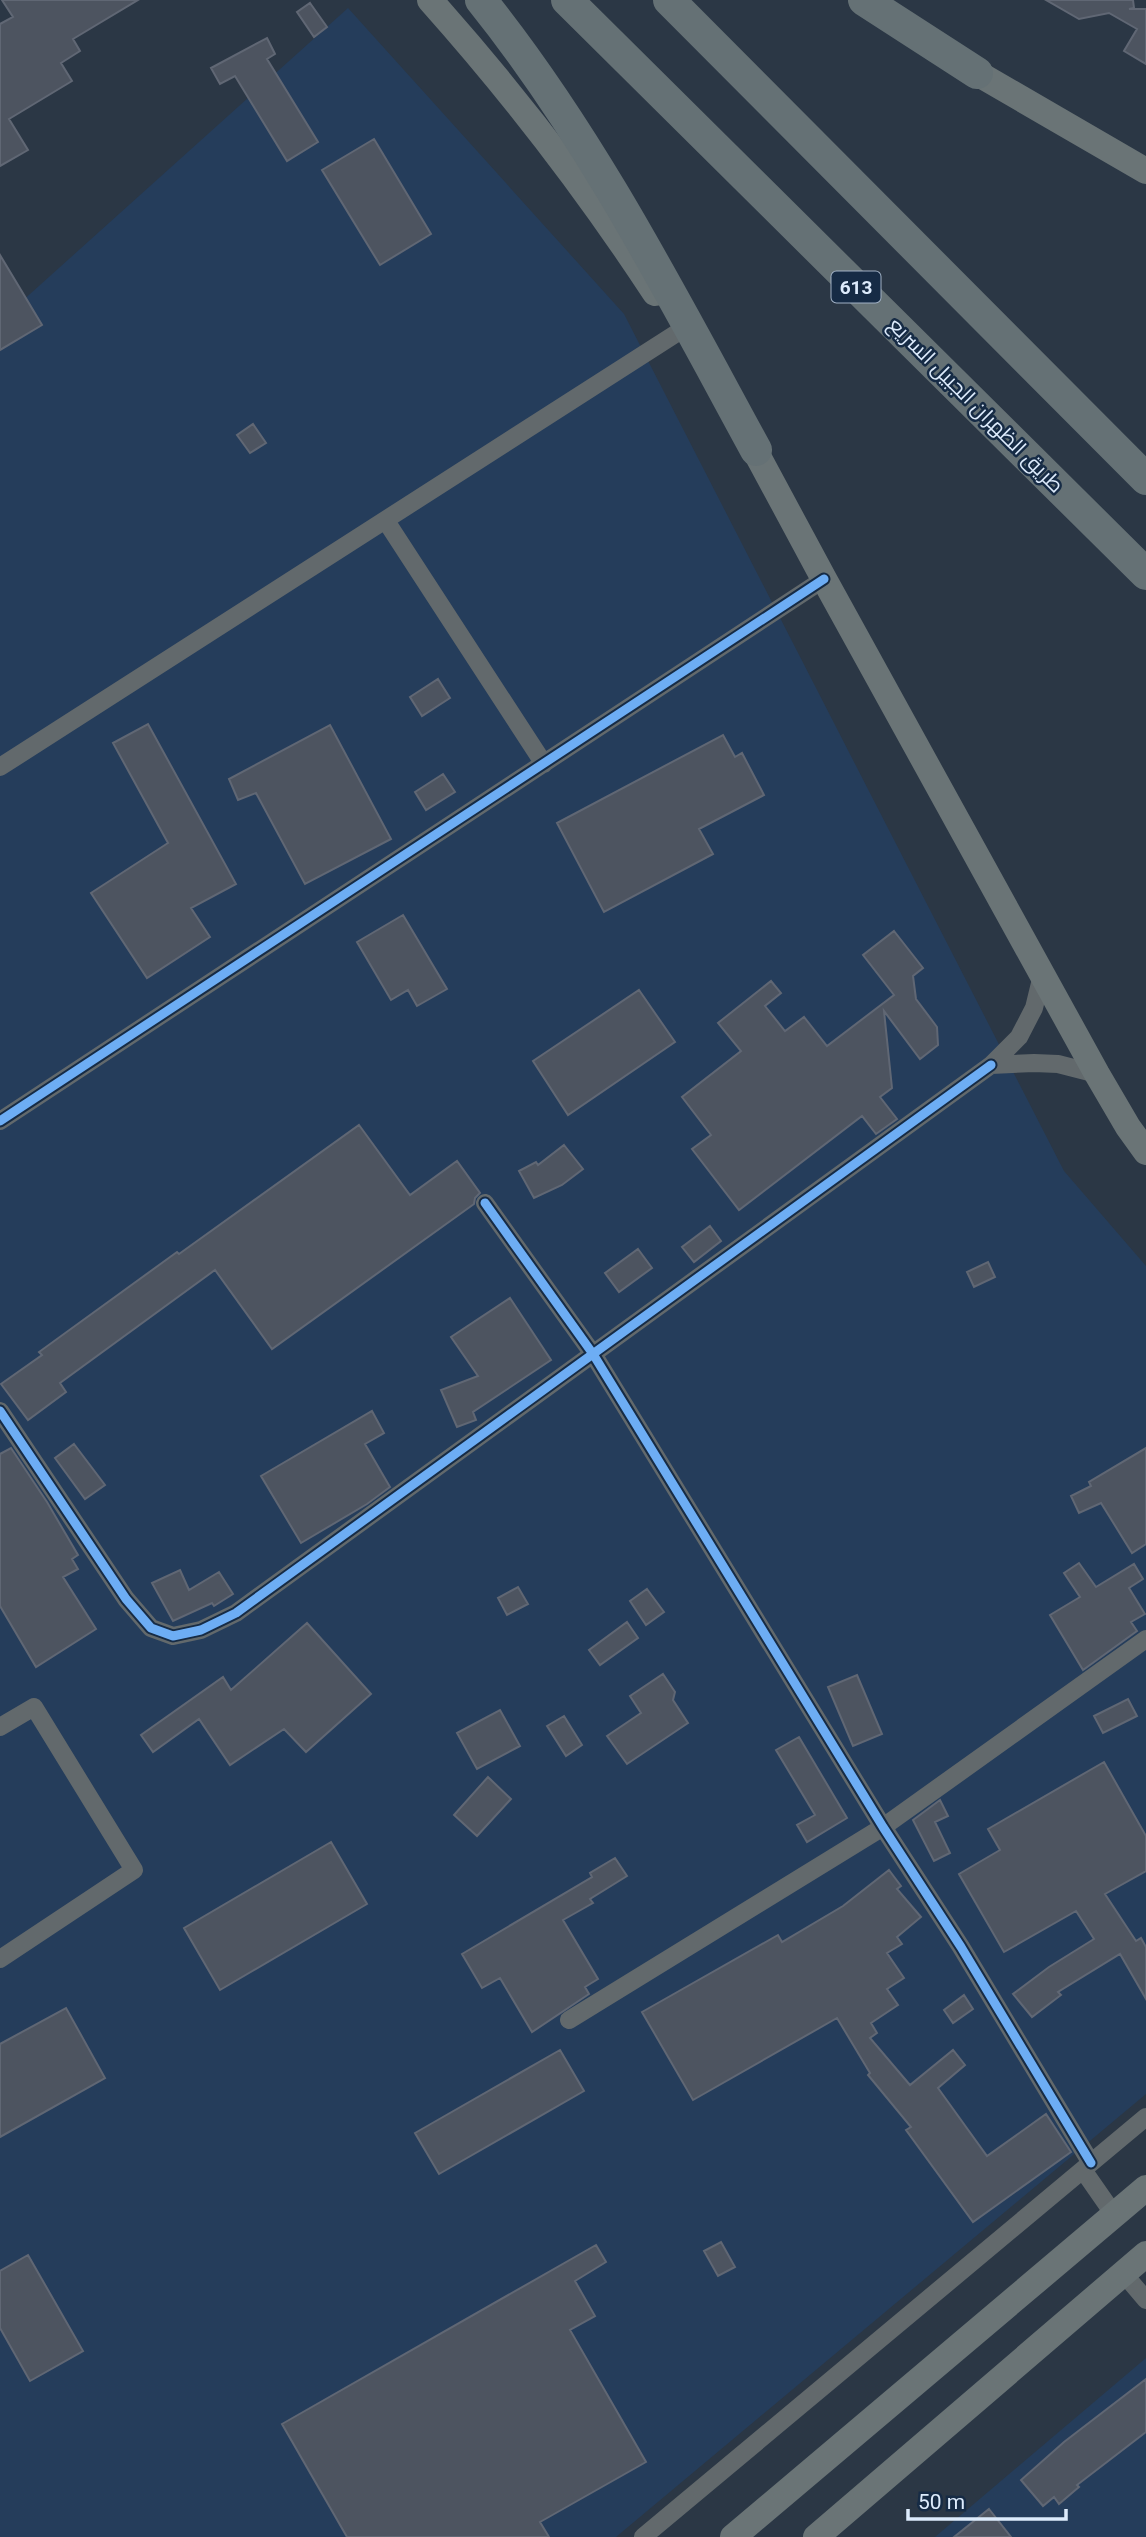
<svg xmlns="http://www.w3.org/2000/svg" width="1146" height="2537" font-family="Roboto,Cairo,sans-serif">
	<style>
		.built { fill: #253d5b }
		.building { fill: #4d5460; stroke: #606774; stroke-width: 2 }
		.lines { fill: none; stroke-linecap: round; stroke-linejoin: round }
		.street { stroke: #62696c; stroke-width: 18 }
		.primary { stroke: #6a7476; stroke-width: 26 }
		.highway { stroke: #657175; stroke-width: 32 }
		.cycleway-casing { stroke: #162b45; stroke-width: 13 }
		.cycleway { stroke: #6dadf4; stroke-width: 9 }
		.labels { text-anchor: middle; stroke-width: 5; stroke-linejoin: round; paint-order: stroke }
		.shield { fill: #162b45; stroke: #a1b1c5; stroke-width: 2 }
		.shield-label { font-size: 19px; font-weight: bold; fill: #ddebfc }
		.street-label { font-size: 21px; fill: #ddebfc; stroke: #162b45 }
	</style>
	<rect width="100%" height="100%" fill="#2b3745"/>
	<path class="built" d="M348,8L624,314L1064,1171L1146,1266V2094L616,2537H0V321Z
		M1146,2358V2537H935Z"/>
	<path class="building" d="M2,0H138L73,39L80,51L61,63L72,81L9,119L28,150L0,166V24L13,17Z
		M1046,0H1133L1134,8L1129,9H1146V64L1124,51L1137,29L1109,13L1079,19Z
		M310,3L327,27L314,37L297,12Z
		M267,38L275,54L267,59L318,142L287,161L235,76L220,84L211,68Z
		M374,139L431,234L380,265L322,170Z
		M0,255L42,325L0,350Z
		M253,424L266,443L250,453L237,435Z
		M438,679L450,698L422,716L410,697Z
		M148,724L236,884L191,908L210,937L147,978L91,893L168,843L113,743Z
		M330,725L391,839L305,884L256,793L238,800L229,779Z
		M723,735L735,757L742,753L764,795L699,829L713,854L604,912L557,823Z
		M443,774L455,792L426,810L415,792Z
		M403,915L447,989L417,1006L408,990L391,1000L357,942Z
		M894,931L923,968L913,976L916,999L937,1027L938,1045L920,1059L884,1011L892,1088L880,1097L897,1119L876,1134L862,1116L739,1210L692,1149L711,1135L682,1097L741,1051L718,1023L771,981L781,993L765,1006L785,1031L804,1017L827,1046L894,995L863,955Z
		M639,990L675,1042L568,1115L533,1061Z
		M359,1125L410,1195L457,1161L480,1193L475,1198L474,1204L272,1349L215,1270L60,1383L66,1392L28,1420L1,1384L42,1355L39,1352L177,1252L179,1254Z
		M564,1145L583,1169L562,1185L534,1198L519,1171L536,1162L538,1165Z
		M710,1226L721,1241L694,1262L682,1247Z
		M638,1249L652,1268L619,1292L605,1273Z
		M988,1262L995,1277L974,1287L967,1272Z
		M510,1298L551,1360L473,1412L476,1420L457,1427L441,1390L478,1376L451,1337Z
		M372,1411L384,1433L365,1444L390,1487L367,1504L301,1543L261,1476Z
		M74,1444L105,1485L85,1499L55,1458Z
		M11,1448L47,1502L78,1555L72,1559L78,1569L63,1577L96,1629L36,1667L0,1606V1454Z
		M1146,1448V1544L1132,1553L1101,1503L1079,1513L1071,1496L1091,1486L1089,1482Z
		M1079,1563L1096,1587L1134,1564L1143,1579L1129,1588L1145,1614L1131,1622L1137,1631L1083,1670L1050,1615L1080,1597L1064,1573Z
		M180,1570L189,1590L219,1572L233,1594L214,1606L212,1603L173,1621L152,1583Z
		M518,1587L528,1604L507,1615L498,1598Z
		M647,1589L664,1612L646,1625L630,1601Z
		M627,1622L638,1638L600,1665L589,1650Z
		M307,1623L371,1694L306,1752L284,1729L230,1765L199,1719L153,1752L141,1735L223,1677L231,1690Z
		M663,1674L675,1692L673,1700L688,1723L627,1764L607,1736L641,1713L630,1696Z
		M857,1675L882,1734L853,1746L828,1687Z
		M1128,1699L1137,1716L1103,1733L1094,1716Z
		M500,1710L520,1746L477,1769L457,1733Z
		M564,1716L582,1745L566,1756L547,1726Z
		M799,1737L847,1818L807,1842L797,1825L815,1815L776,1750Z
		M1104,1762L1146,1836V1871L1105,1894L1136,1941L1141,1938L1146,1947V1999L1120,1954L1058,1992L1061,1995L1032,2017L1013,1994L1049,1967L1094,1939L1076,1911L1004,1952L959,1874L1000,1850L988,1829Z
		M488,1777L511,1799L477,1836L454,1815Z
		M940,1800L948,1816L935,1822L950,1853L934,1861L913,1820Z
		M331,1842L367,1904L220,1990L184,1928Z
		M615,1858L627,1876L590,1899L593,1903L563,1920L598,1979L585,1987L589,1994L532,2032L500,1978L482,1988L462,1954L592,1877L590,1873Z
		M889,1870L901,1886L897,1889L921,1917L897,1937L902,1944L887,1953L904,1978L887,1989L898,2005L871,2023L877,2033L870,2038L910,2085L953,2050L965,2065L938,2088L987,2156L1046,2114L1071,2152L973,2222L906,2130L911,2127L868,2075L870,2073L837,2018L693,2100L642,2012L778,1935L782,1942L843,1906Z
		M964,1995L973,2009L953,2023L944,2010Z
		M66,2008L105,2078L0,2137V2044Z
		M560,2050L584,2091L439,2174L415,2133Z
		M721,2242L735,2267L718,2276L704,2251Z
		M596,2245L606,2262L575,2281L595,2316L570,2330L646,2462L540,2522L549,2537H347L282,2424Z
		M28,2255L83,2351L30,2381L0,2328V2271Z
		M1146,2379V2432L1077,2485L1079,2487L1059,2504L1054,2497L1043,2506L1021,2480L1064,2442Z
		M989,2509L1011,2537H954Z"/>
	<g class="lines">
		<path class="street" d="M386,521L544,764
			M0,767L680,331
			M1042,975L1034,1008L1019,1037L991,1065L1034,1063L1058,1064L1097,1074
			M0,1121L824,579
			M485,1203L593,1354L883,1827L961,1947L1091,2163
			M0,1411L126,1599L151,1628L173,1636L201,1630L236,1613L991,1065
			M0,1727L34,1707L134,1870L0,1959
			M569,2020L883,1827L1146,1639
			M1083,2170L1115,2216
			M1124,2274L1146,2300
			M643,2537L1146,2117"/>
		<path class="primary" d="M430,0C512,92 587,189 655,293
			M961,61L977,73L1146,171
			M746,434L824,579L1097,1074L1128,1127L1146,1152
			M733,2537L1146,2188
			M816,2537L1146,2254"/>
		<path class="highway" d="M481,0C591,137 672,296 756,450
			M567,0L1146,574
			M669,0L1146,479
			M864,0L977,73"/>
		<defs>
			<path id="cycleway" d="M0,1121L824,579
				M485,1203L593,1354L883,1827L961,1947L1091,2163
				M0,1411L126,1599L151,1628L173,1636L201,1630L236,1613L991,1065"/>
		</defs>
		<use href="#cycleway" class="cycleway-casing"/>
		<use href="#cycleway" class="cycleway"/>
	</g>
	<g class="labels">
		<rect class="shield" x="831.5" y="271.5" width="49" height="31" rx="5"/>
		<g class="shield-label">
			<text x="856" y="294">613</text>
		</g>
		<g class="street-label">
			<text transform="translate(976 405) rotate(45)" y="7">طريق الظهران الجبيل السريع</text>
		</g>
	</g>
	<path d="M908 2509v10h158v-10" fill="none" stroke="#ddebfc" stroke-width="3.5"/>
	<text x="918" y="2509" font-size="21" fill="#ddebfc" stroke="#162b45" stroke-width="5" paint-order="stroke">50 m</text>
</svg>
